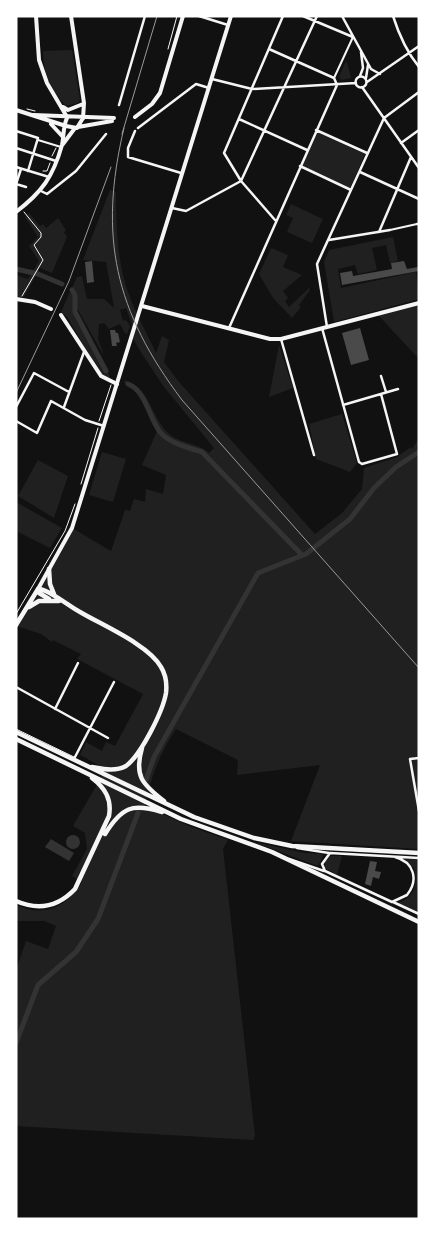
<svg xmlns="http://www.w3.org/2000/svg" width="435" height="1235" font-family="Arial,sans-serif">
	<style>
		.green { fill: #202020 }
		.water { fill: #333 }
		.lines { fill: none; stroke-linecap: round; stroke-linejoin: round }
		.canal { stroke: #333; stroke-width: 5 }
		.building { fill: #4a4a4a }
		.path { stroke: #f5f5f5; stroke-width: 1 }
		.service { stroke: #f5f5f5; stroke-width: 1 }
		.pedestrian { stroke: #f5f5f5; stroke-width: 2 }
		.minor { stroke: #f5f5f5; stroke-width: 2.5 }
		.tertiary { stroke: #f5f5f5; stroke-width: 4 }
		.secondary { stroke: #f5f5f5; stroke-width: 4 }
		.primary { stroke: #f5f5f5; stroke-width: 4.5 }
		.rail { stroke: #9a9a9a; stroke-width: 1 }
	</style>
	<rect width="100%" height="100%" fill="#111"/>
	<path class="green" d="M72,50L80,100L78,103L66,106C51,91 43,72 43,51Z
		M347,62L351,78L341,80L339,77L345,63Z
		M317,132L365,154L350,188L302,166Z
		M110,190L116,192C116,228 117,266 131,300C138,318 148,335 156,353L162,336L169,340L164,362L179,382L315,534L342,513L362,489L364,468L397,457L411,447L412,449L419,438V849L291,841L320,765L237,775L238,760L176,729C161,751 150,778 145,806L189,826L228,840L223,849L255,1136L253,1140L16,1126V970L26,941L48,949L56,926L44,921H16V905C45,918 66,907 82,882L72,876L87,849L85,833L73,826L106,769L80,755L86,742L102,751L106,742L115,746L143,694L77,659L81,654L53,640L52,642L41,634L16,626L72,528L111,551L125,510L130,511L134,499L145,502L146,489L163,494L166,475L142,465L157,431L155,425L134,387L124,383L125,380C150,388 150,414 167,432C179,444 197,442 209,453L214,448L164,387L142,354L132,337V325L126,308L120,310L123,321L126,320L130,326L127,334L125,333L120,324L109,329L104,323L99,324L98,338L104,356L77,308V295L72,288L77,277L82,276L87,299H104L114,308L106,262L83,260Z
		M291,204L323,219L312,243L287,232L293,218L286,215Z
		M29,213L40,226L43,224L46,228L58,218L66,230L64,232L67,237L52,273L40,268L24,297H16V275L28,279L39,261L29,246L38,237L25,217Z
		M393,237L398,261L390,263L386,245L372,248L377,270L358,274L355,265L338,269L341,288L416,272L419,299L334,322L324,262L329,250Z
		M271,248L288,255L283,267L302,275L283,291L288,298L285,301L289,307L309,288L310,290L299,305L301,307L292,318L273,298L259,274Z
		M70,292L74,296L73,314L109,375V380L101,375L67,317L61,312Z
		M419,304V359L378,315Z
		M279,345L293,388L269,397Z
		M342,414L357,463L350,472L316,459L309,424Z
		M102,452L126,459L113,502L89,495Z
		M38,460L68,476L54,518L18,496Z
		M16,502L62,528L50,548L16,531Z
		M251,841L304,853L322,854L323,856L318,866Z
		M330,856H342L337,875L325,868V861Z
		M404,859H419V914L398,903C413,898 419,884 414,868Z"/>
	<path class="water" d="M66 842a7 7 0 1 1 14 0a7 7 0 1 1-14 0Z
		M51,839L74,853L69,861L45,847Z"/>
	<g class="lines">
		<path class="canal" d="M16,269L38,274L62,284
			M72,290L75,295V312L106,371
			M128,384C146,391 149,418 160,432C169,443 189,448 202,452L302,555
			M146,780L154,757L258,573L306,554L350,519L374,488L396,467L419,452
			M16,1043L38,985L76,952L98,919L138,813"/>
	</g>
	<path class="building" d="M92,261L94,282L87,283L85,262Z
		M404,261L407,269L418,267L419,271L342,285L340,273L352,271L353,276L392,269L391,263Z
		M360,328L369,360L351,365L342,333Z
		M110,330H115L116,333H118L120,342L116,343L117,346H112Z
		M370,861L377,862L375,871L381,872L379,879L373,877L371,886L365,884Z"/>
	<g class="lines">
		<path class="path" d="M168,49L177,16
			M27,109L35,111
			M52,156L56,148
			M43,171H47L50,163
			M22,296L43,260L34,245L41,237V233L24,212
			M99,421L111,385
			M81,484L98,428
			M16,614L65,531L75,504"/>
		<path class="service" d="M16,729L74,757"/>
		<path class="pedestrian" d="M334,78L353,37
			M38,140L61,147
			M390,230L417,224"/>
		<path class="minor" d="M199,16L228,25
			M303,16L353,37
			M342,16L371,69L380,74
			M393,16C399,35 406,51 419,67
			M360,76L363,68L361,52
			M355.5 82a5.5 5.5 0 1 1 11 0a5.5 5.5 0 1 1-11 0Z
			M366,78L368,65
			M212,79L252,89L356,83
			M367,82L419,46
			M362,87L419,168
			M119,105L145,16
			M239,119L307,150
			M138,128L196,84L209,88
			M316,130L367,153
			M16,131L38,138L28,171
			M135,131L128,148V157L181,173
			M401,143L419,130
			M16,148L56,161
			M300,166L351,190
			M16,167L49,177
			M360,172L419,199
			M16,184L21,169
			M16,184L26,187
			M41,191L47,194L76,171L106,134
			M172,208L186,211L241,181L317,16
			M275,220L241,181L224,153L283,16
			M417,224H419
			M379,232L411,157
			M329,240L390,230
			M327,327L317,264L384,118L419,92
			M229,328L337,85L334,78L269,49
			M322,328L359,462L362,464L397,454L381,394
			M281,339L314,455
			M381,376L386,392
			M343,405L398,389
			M16,407L34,373L69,392
			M64,407L84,352
			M16,421L37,433L51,401L85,420L104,426
			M16,687L108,738
			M55,709L78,663
			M75,757L114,682
			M419,758L410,759L419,811
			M297,848L329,853
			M395,857C414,862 419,880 407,895L392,902L325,871L322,864L330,853L419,858
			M289,859L324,871
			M393,902L419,914"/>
		<path class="tertiary" d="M36,16L39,60L47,83L67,117
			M71,16L84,103L83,118
			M63,107L68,110L83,104
			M16,299L35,302L51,309
			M142,306L270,339H281L419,303
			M61,315L101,376L117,384"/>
		<path class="secondary" d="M16,110L66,126
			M33,115L114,118
			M135,117L152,104L160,93L183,16
			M51,124L63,137
			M66,126L77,128L83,118
			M78,127L112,121
			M63,144L75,128
			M16,212C42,192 53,177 62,145C64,136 63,126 67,118
			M38,589L72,528L231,16"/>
		<path class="primary" d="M49,569L50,584L54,594
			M38,589C47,588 70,607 80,612C102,625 149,645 161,667C166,675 167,684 166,693C163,711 141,755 126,766C115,772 103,769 92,767
			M38,589L39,593L49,599
			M29,607L39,601H59
			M16,625L38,589
			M16,732L194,817L254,838L292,846L419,853
			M16,739L181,819L272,852L419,922
			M142,748C134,776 142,784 164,801
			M105,834C122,807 132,803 162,812
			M16,901C39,911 58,907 75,889L109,816C112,799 105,788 92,778"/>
		<path class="rail" d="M124,128C98,237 115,311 182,400L419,668
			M122,134L157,16
			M16,393L69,281L111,167"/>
	</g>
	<rect width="435" height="1235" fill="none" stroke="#ffffff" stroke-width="35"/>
</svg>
